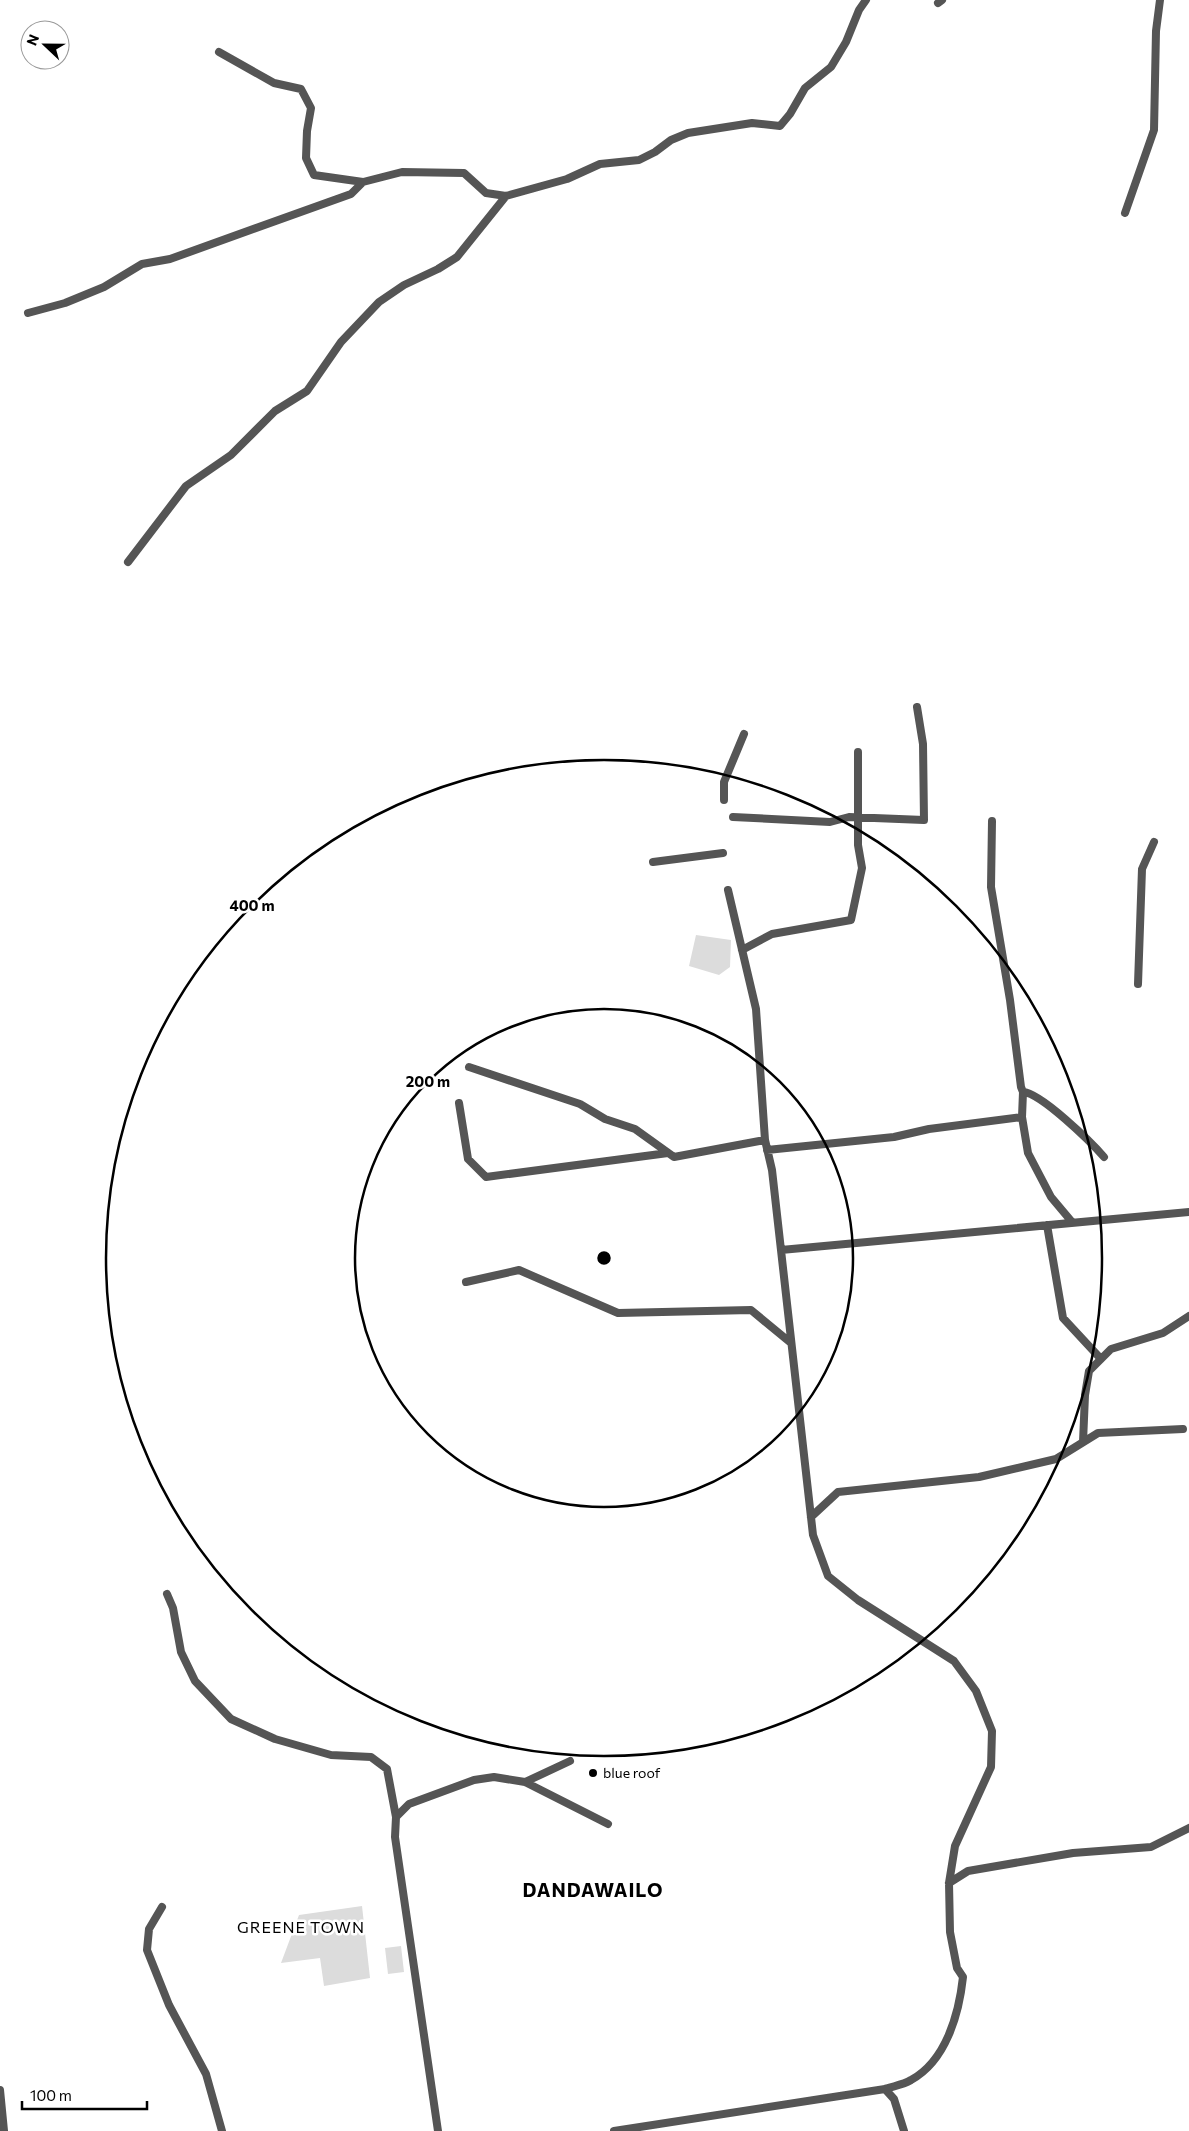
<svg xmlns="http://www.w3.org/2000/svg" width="1189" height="2131" font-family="Commissioner,sans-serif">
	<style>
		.green { fill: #dcdcdc }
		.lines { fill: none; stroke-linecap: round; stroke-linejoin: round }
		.street { stroke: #555; stroke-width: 8 }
		.ring { fill: none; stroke: #000; stroke-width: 2.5 }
		.poi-dot { fill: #000; stroke: #fff; stroke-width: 2 }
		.labels { text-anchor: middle; stroke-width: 5; stroke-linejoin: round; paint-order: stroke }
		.poi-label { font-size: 14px; fill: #000; stroke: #fff; text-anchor: start }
		.quarter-label { font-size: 16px; letter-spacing: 1px; fill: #000; stroke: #fff }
		.district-label { font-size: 19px; font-weight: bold; letter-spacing: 1px; fill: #000; stroke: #fff }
		.centre { fill: #000; stroke: #fff; stroke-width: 2.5 }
		.ring-label { font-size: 15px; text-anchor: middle; font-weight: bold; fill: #000; stroke: #fff; stroke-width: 5; stroke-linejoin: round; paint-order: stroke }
	</style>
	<rect width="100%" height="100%" fill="#fff"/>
	<path class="green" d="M696,935L731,940L730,967L719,975L689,966Z
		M362,1906L370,1978L324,1986L320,1958L281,1963L299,1915Z
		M401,1946L404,1972L388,1974L385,1948Z"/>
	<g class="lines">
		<path class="street" d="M938,3L942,0
			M363,182L402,172L464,173L486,193L506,196L567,179L600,164L639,160L655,152L671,140L688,133L752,123L780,126L790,114L805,88L831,67L846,42L859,10L866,0
			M1125,213L1154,130L1156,31L1160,0
			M28,313L65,303L104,287L142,264L170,259L351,194L363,182L314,175L306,158L307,131L311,108L301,89L274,83L219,52
			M128,562L186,486L231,455L275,411L307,391L341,342L379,302L404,285L438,269L457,257L506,196
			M724,800V782L744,734
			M733,817L830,822L849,817L924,820L923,744L917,707
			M992,821L991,887L1010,1000L1021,1087L1023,1092L1022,1117L1028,1153L1051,1197L1072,1222
			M653,862L723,853
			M742,950L772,934L851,920L862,868L858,845V752
			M1138,984L1142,869L1154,842
			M469,1067L580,1104L605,1119L635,1129L674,1157L765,1140
			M1023,1092C1041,1093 1091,1142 1104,1157
			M459,1103L468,1159L486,1177L668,1153
			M767,1150L894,1137L929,1129L1022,1117
			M1047,1225L1063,1318L1101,1359
			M781,1250L1189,1212
			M466,1282L519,1270L618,1313L751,1310L791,1343
			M1083,1442L1085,1395L1089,1371L1111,1349L1163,1333L1189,1316
			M811,1517L838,1492L979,1477L1056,1459L1098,1433L1183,1429
			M167,1594L173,1608L181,1652L195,1681L231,1719L275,1739L331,1755L371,1757L387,1769L396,1817
			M525,1782L570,1761
			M949,1883L968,1871L1073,1853L1151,1847L1189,1828
			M162,1907L149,1929L147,1950L169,2005L206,2074L222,2131
			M885,2089L894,2099L904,2131
			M0,2090L4,2131
			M438,2131L395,1837L396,1817L409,1804L474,1780L494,1777L525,1782L608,1824
			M614,2131L885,2089C893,2086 903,2085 911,2080C946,2061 959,2014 963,1977L957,1968L950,1932L949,1883L955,1846L991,1767L992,1731L976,1691L954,1661L858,1600L828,1576L813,1535L772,1170L765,1140L756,1009L728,890"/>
	</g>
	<g class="ring">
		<circle cx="604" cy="1258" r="249"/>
		<circle cx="604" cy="1258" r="498"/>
	</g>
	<circle class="poi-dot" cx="593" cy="1773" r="5"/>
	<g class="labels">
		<g class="poi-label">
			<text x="603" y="1778">blue roof</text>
		</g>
		<g class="quarter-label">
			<text x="301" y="1933">GREENE TOWN</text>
		</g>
		<g class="district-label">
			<text x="593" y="1897">DANDAWAILO</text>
		</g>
	</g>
	<circle cx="604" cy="1258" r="8" class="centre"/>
	<g class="ring-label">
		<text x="252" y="911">400 m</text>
		<text x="428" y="1087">200 m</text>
	</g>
	<g transform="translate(45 45) rotate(292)"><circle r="24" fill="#ffffff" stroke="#999999"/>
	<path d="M0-4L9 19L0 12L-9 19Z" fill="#000000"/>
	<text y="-8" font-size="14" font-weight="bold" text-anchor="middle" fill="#000000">N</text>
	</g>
	<path d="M22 2101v8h125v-8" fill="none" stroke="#000000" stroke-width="2.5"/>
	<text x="30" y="2101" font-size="15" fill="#000000" stroke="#ffffff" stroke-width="4" paint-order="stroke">100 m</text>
</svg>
